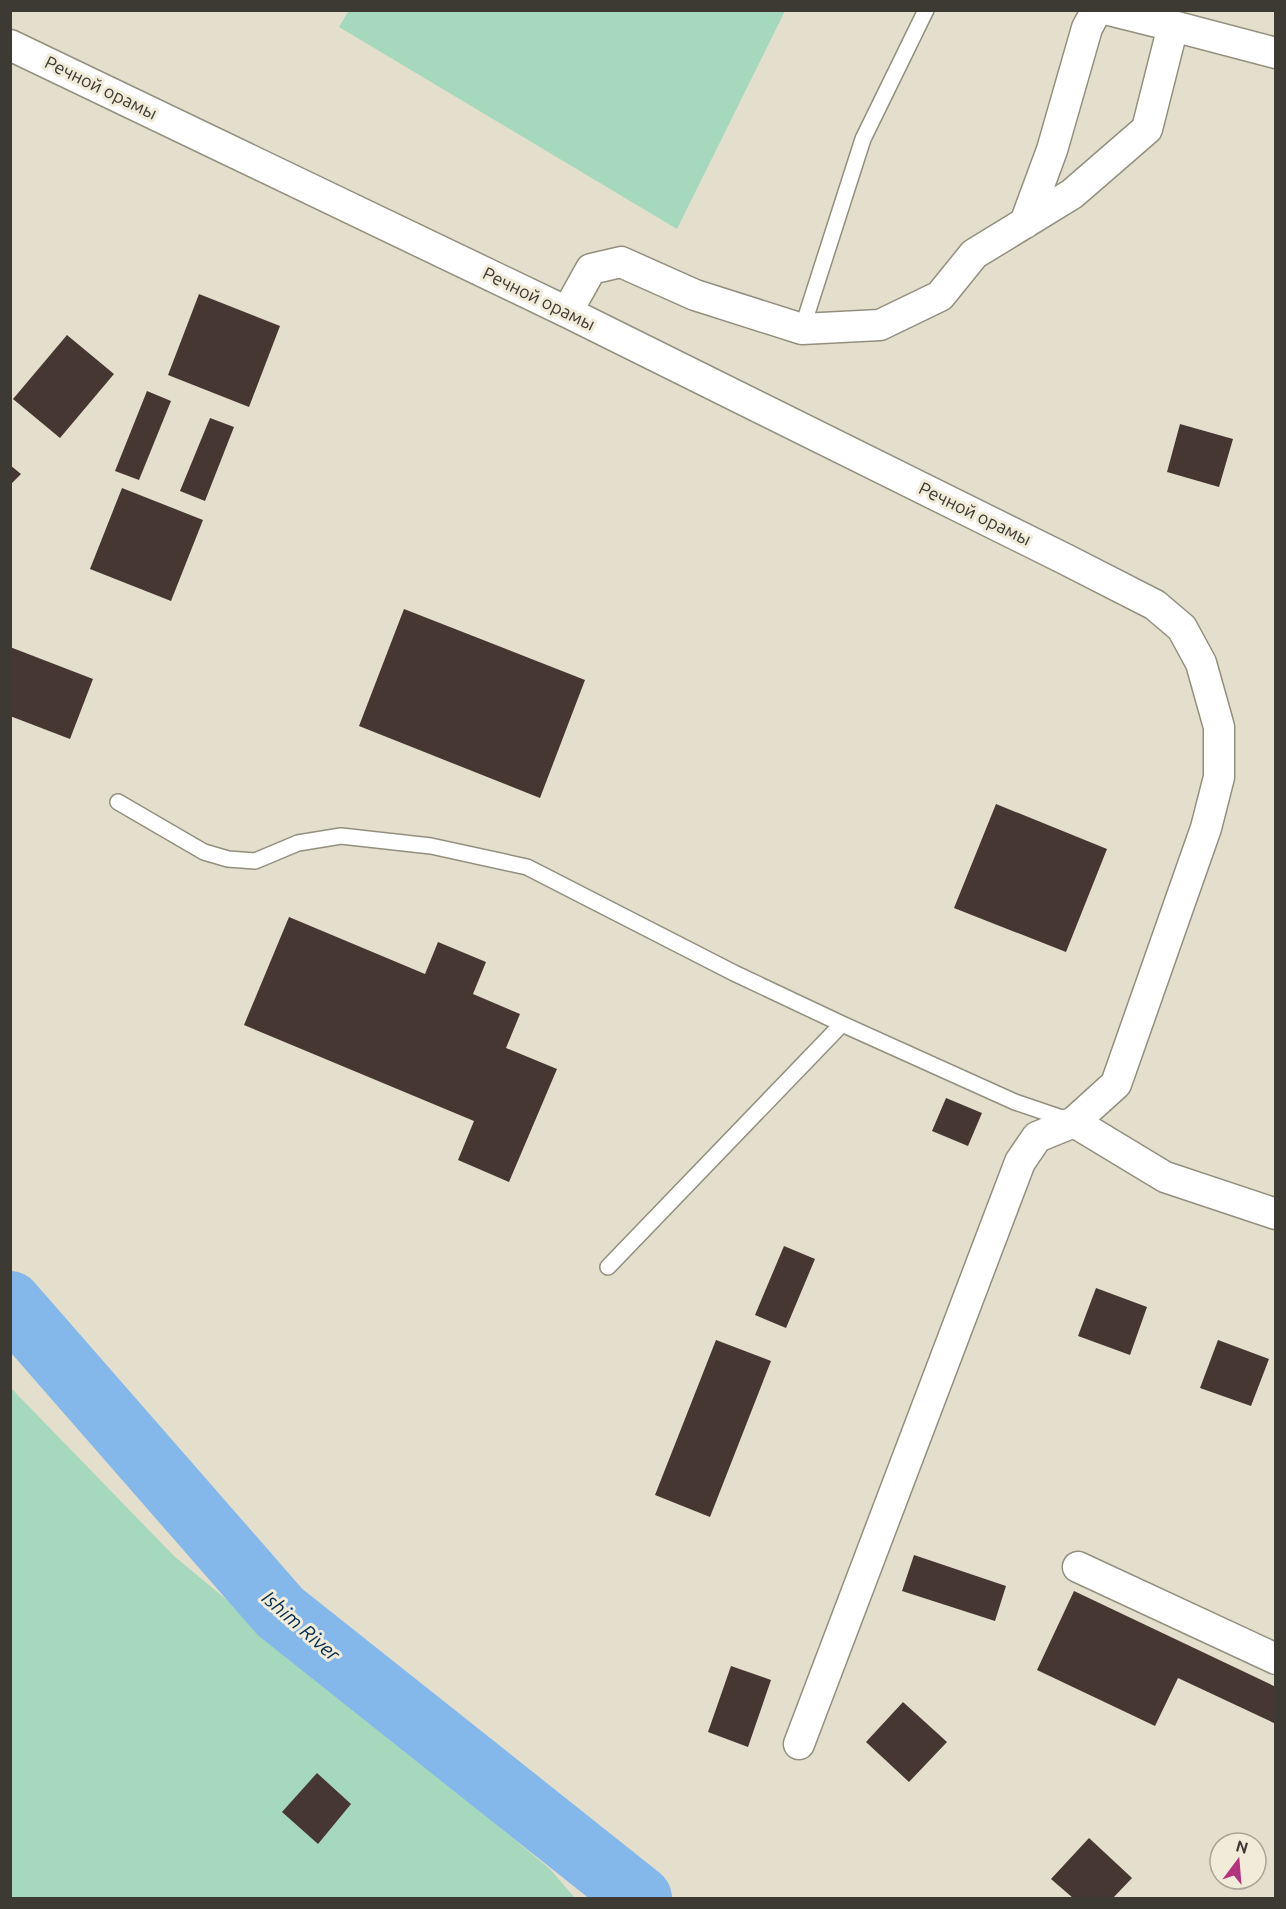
<svg xmlns="http://www.w3.org/2000/svg" width="1286" height="1909" font-family="Ubuntu,sans-serif">
	<style>
		.green { fill: #a6d8bd }
		.lines { fill: none; stroke-linecap: round; stroke-linejoin: round }
		.river { stroke: #84b8eb; stroke-width: 64 }
		.building { fill: #473732 }
		.service-casing { stroke: #938f7e; stroke-width: 18 }
		.minor-casing { stroke: #938f7e; stroke-width: 33 }
		.service { stroke: #fff; stroke-width: 15 }
		.minor { stroke: #fff; stroke-width: 30 }
		.labels { text-anchor: middle; stroke-width: 6; stroke-linejoin: round; paint-order: stroke }
		.street-label { font-size: 18px; fill: #3c3a33; stroke: #f1ecda }
		.water-label { font-size: 20px; font-style: italic; fill: #052e4e; stroke: #f1ecda }
	</style>
	<rect width="100%" height="100%" fill="#e4dfcd"/>
	<path class="green" d="M349,10H785V11L677,229L339,27Z
		M10,1387L174,1556L550,1869L575,1898H11Z"/>
	<g class="lines">
		<path class="river" d="M10,1303L280,1612L640,1898"/>
	</g>
	<path class="building" d="M199,294L280,326L249,407L168,375Z
		M67,335L114,374L60,438L13,399Z
		M147,391L171,401L139,480L115,471Z
		M210,418L234,427L205,501L180,491Z
		M1180,424L1233,439L1219,487L1167,472Z
		M10,465L21,474L10,485Z
		M122,488L203,520L171,601L90,569Z
		M404,609L585,680L540,798L359,726Z
		M10,647L93,679L70,739L10,716Z
		M996,804L1107,849L1066,952L954,908Z
		M289,917L425,974L438,942L486,962L473,994L520,1014L506,1048L557,1069L509,1182L458,1160L474,1121L244,1025Z
		M946,1098L982,1113L968,1146L932,1131Z
		M784,1246L815,1259L786,1328L755,1315Z
		M1096,1288L1147,1307L1130,1355L1078,1336Z
		M716,1340L771,1361L710,1517L655,1495Z
		M1218,1340L1269,1359L1251,1406L1200,1388Z
		M914,1555L1006,1586L995,1621L902,1591Z
		M1074,1591L1276,1687V1724L1178,1678L1155,1726L1037,1670Z
		M731,1666L771,1680L748,1747L708,1732Z
		M903,1702L947,1742L909,1782L866,1742Z
		M317,1773L351,1804L318,1844L282,1812Z
		M1089,1838L1132,1878L1113,1898H1073L1051,1879Z"/>
	<g class="lines">
		<defs>
			<path id="service" d="M802,329L863,139L926,10
				M118,802L204,852L228,859L255,861L298,843L341,836L431,846L527,867L734,973L842,1024L1015,1102L1071,1121
				M608,1267L842,1024"/>
			<path id="minor" d="M1109,10L1173,26
				M10,45L567,312L1065,559L1155,605L1182,628L1201,663L1219,727V777L1206,828L1116,1084L1074,1122L1037,1137L1020,1162L799,1744
				M1025,223L1052,150L1087,28L1094,15L1100,10
				M567,312L591,269L621,262L695,295L802,329L880,325L940,296L974,254L1072,194L1147,129L1173,26L1276,53
				M1074,1122L1165,1177L1276,1214
				M1078,1567L1276,1659"/>
		</defs>
		<use href="#service" class="service-casing"/>
		<use href="#minor" class="minor-casing"/>
		<use href="#service" class="service"/>
		<use href="#minor" class="minor"/>
	</g>
	<g class="labels">
		<g class="street-label">
			<text transform="translate(101 88) rotate(26)" y="6">Речной орамы</text>
			<text transform="translate(539 299) rotate(26)" y="6">Речной орамы</text>
			<text transform="translate(975 514) rotate(26)" y="6">Речной орамы</text>
		</g>
		<g class="water-label">
			<text transform="translate(301 1626) rotate(41)" y="7">Ishim River</text>
		</g>
	</g>
	<rect width="1286" height="1909" fill="none" stroke="#3c3a33" stroke-width="24"/>
	<g transform="translate(1238 1861) rotate(16)"><circle r="28" fill="#f1ecda" stroke="#a9a597" stroke-width="1.5"/>
	<path d="M0-4.5L10 22L0 15L-10 22Z" fill="#b5337c"/>
	<text y="-9" font-size="16" font-weight="bold" text-anchor="middle" fill="#3c3a33">N</text>
	</g>
</svg>
